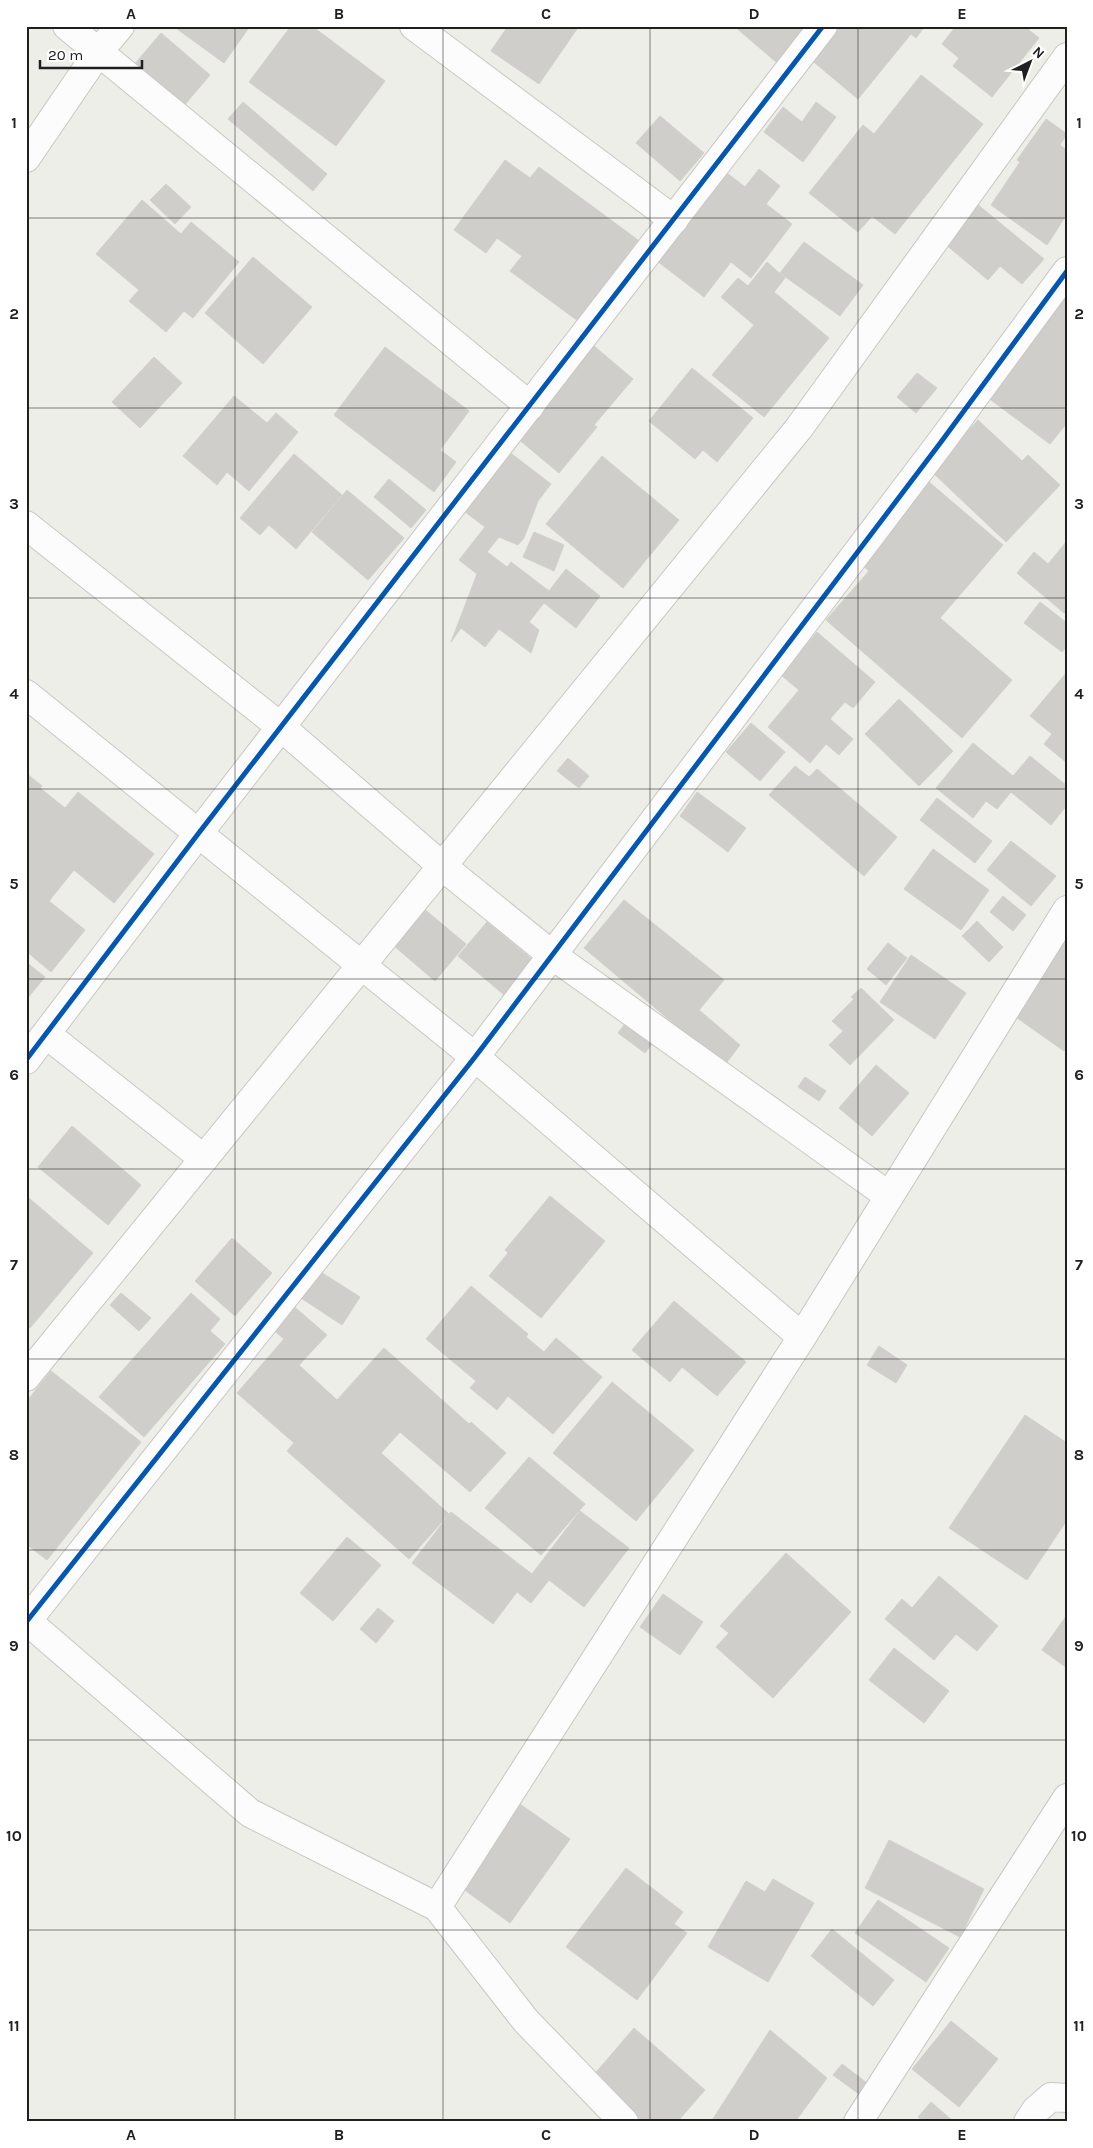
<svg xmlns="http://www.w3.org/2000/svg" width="1093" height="2148" font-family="Karla,sans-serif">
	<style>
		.building { fill: #cfceca; stroke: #d1d0ca }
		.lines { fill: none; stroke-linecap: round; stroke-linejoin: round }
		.minor-casing { stroke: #c7c7c4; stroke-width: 30 }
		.minor { stroke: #fcfcfc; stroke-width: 28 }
		.cycleway-casing { stroke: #fff; stroke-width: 8 }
		.cycleway { stroke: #0057b8; stroke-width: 5 }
		.grid { fill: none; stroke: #202020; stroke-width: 1; stroke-opacity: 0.55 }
		.neatline { fill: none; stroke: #202020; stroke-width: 2 }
		.grid-label { font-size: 16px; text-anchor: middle; font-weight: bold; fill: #202020 }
	</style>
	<rect width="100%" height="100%" fill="#eeeee8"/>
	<path class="building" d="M173,26H250L224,63Z
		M291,26H312L385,81L336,146L249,82Z
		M508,26H579L539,84L491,51Z
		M734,26H806L776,62Z
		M835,26H925L916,38L911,34L858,99L809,58Z
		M956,26H1024L1039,38L992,97L953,66L959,58L942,44Z
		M161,33L210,75L182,108L133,66Z
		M921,75L983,124L895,234L872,216L858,232L809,193L863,125L874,134Z
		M243,102L327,174L313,191L228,119Z
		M816,102L836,117L803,162L764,132L783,107L802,122Z
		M660,116L704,153L680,181L636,143Z
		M1046,119L1067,134L1060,145L1067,150V218L1065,217L1047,245L991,205L1020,162L1017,160Z
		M505,160L530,178L539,167L638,240L578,321L510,271L522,256L497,238L486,253L454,230Z
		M759,169L780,186L766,204L792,224L751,278L731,262L704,297L657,261L727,173L745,187Z
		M166,184L191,207L175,224L150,200Z
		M142,200L181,234L191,222L239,262L193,318L184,311L166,332L129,301L139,290L96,254Z
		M977,204L1044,259L1022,284L1000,266L988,280L944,243Z
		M804,242L863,285L840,316L780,273Z
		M253,257L312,307L263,364L205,313Z
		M767,262L785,278L774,292L829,338L764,417L712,375L754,325L721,297L738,278L748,286Z
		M1067,294V423L1050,444L987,397Z
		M594,346L633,379L594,425L597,427L559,473L517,438Z
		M385,347L469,411L440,450L456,462L434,492L334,415Z
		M154,357L182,383L140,428L112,402Z
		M692,368L753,418L717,462L703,450L695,459L649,421Z
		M917,373L937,388L916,413L897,397Z
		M234,396L267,423L276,413L298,432L249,491L227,472L217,485L183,456Z
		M978,420L1022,461L1028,455L1060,485L1006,542L931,471Z
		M504,448L551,484L538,501L524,538L518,545L499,537L487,552L507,567L511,562L549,591L566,569L600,596L576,628L544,603L529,622L539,630L531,653L499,629L485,647L461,628L451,642L477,574L459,560L485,527L460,508Z
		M294,454L342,495L296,549L269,525L260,535L240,518Z
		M602,456L679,520L623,588L546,524Z
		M389,479L426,510L411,528L374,497Z
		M929,482L1003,545L940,618L1012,680L962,738L826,620L869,571L859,562Z
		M347,490L404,538L368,580L312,532Z
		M534,532L564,545L554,571L523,557Z
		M1067,541V610L1064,613L1017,573L1034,552L1048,564Z
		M1040,602L1067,623V646L1062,652L1024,623Z
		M817,632L875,682L853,708L845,702L830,719L853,739L839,755L826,744L810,763L768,727L799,690L781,675Z
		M1067,672V763L1044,744L1052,734L1030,716Z
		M899,699L953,751L919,786L865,734Z
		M751,723L785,752L760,781L726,752Z
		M973,743L1013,776L1030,756L1067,786V805L1051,825L1011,792L997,809L986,801L973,818L936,788Z
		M568,758L589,776L579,788L557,771Z
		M795,766L809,777L817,769L897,837L864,876L769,795Z
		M26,773L42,786L40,788L65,808L78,792L154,854L114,903L74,870L49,901L85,930L51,972L26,951V903L29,900L26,898Z
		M697,792L746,828L728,852L680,816Z
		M937,798L992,841L975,863L920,820Z
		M1011,841L1056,876L1031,906L987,870Z
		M933,849L989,890L961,930L904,889Z
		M1003,896L1026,915L1013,931L990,912Z
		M624,900L724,980L699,1010L740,1045L724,1066L584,948Z
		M417,903L466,944L435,981L387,940Z
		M977,921L1003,947L989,962L962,936Z
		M487,922L539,965L510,1000L458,956Z
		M1067,930V1048L1064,1051L1010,1013Z
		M888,943L907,958L886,985L867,969Z
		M911,955L966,993L935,1039L880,1002Z
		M26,962L45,977L26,1000Z
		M861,988L894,1020L850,1065L829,1045L843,1031L832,1021L854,999L851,997Z
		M630,1017L657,1037L645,1053L618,1033Z
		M876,1065L909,1093L872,1136L839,1108Z
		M805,1077L826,1091L819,1101L798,1087Z
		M72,1126L141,1185L108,1225L38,1167Z
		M550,1196L605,1241L541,1318L489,1276L508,1253L505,1250Z
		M29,1198L93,1253L30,1328L26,1325V1201Z
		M232,1238L272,1273L235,1316L195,1281Z
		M316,1269L360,1297L342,1325L298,1296Z
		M471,1286L528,1334L526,1337L544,1352L556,1338L602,1377L553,1434L508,1396L497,1410L470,1388L476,1381L426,1339Z
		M121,1293L151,1318L139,1331L110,1305Z
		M191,1293L220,1319L210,1331L225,1344L144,1437L99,1397Z
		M674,1301L746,1362L717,1396L682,1367L670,1382L632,1350Z
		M291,1304L327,1335L299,1365L337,1400L384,1348L469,1424L471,1422L506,1453L470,1492L400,1432L381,1453L449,1514L409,1559L287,1451L294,1443L237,1393L284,1339L270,1327Z
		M879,1346L907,1365L896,1383L867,1365Z
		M51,1371L141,1442L47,1560L26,1544V1402Z
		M612,1382L694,1450L636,1521L553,1453Z
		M1025,1415L1067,1443V1520L1027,1580L949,1528Z
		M529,1457L585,1504L541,1555L485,1508Z
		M580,1511L629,1548L584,1607L549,1580L531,1603L517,1592L493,1624L412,1563L451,1512L532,1574Z
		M347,1537L381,1565L333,1621L300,1593Z
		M786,1553L851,1612L773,1698L716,1647L729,1633L720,1626Z
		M939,1576L998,1626L977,1651L956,1634L934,1660L885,1619L902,1599L912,1608Z
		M663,1594L703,1622L680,1655L640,1627Z
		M378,1608L394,1621L376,1643L360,1629Z
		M1067,1615V1668L1042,1650Z
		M894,1648L949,1691L924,1723L869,1680Z
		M514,1800L570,1839L510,1923L455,1883Z
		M889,1840L984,1889L960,1937L865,1888Z
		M626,1868L683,1912L674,1924L687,1933L637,2000L566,1947Z
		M773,1879L814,1903L768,1982L708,1947L746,1881L765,1892Z
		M878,1900L949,1948L926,1982L855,1933Z
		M832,1929L894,1980L873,2006L811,1956Z
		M951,2021L998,2059L959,2107L912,2069Z
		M634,2028L705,2090L677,2122H644L592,2077Z
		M770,2030L827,2078L795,2122H711Z
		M842,2064L867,2083L859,2094L833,2075Z
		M931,2102L954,2122H924L918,2117Z"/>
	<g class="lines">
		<defs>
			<path id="minor" d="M67,26L530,406
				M414,26L674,220
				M26,158L99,51L120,26
				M26,525L281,727L442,866L552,955L889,1196
				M26,694L475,1057L802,1337
				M46,1034L204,1159
				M26,1060L198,834L823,26
				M26,1377L799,428L1067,57
				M26,1620L250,1813L437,1907L526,2021L624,2122
				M27,1621L475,1057L941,442L1067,271
				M437,1907L802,1337L1067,910
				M858,2122L1067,1798
				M1028,2122L1036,2110L1051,2097L1067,2098"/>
		</defs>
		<use href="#minor" class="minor-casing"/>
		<use href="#minor" class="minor"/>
		<defs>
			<path id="cycleway" d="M26,1060L198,834L823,26
				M27,1621L475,1057L941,442L1067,271"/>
		</defs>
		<use href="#cycleway" class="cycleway-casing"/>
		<use href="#cycleway" class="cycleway"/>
	</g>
	<path class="grid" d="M235,26V2122M443,26V2122M650,26V2122M858,26V2122M26,218H1067M26,408H1067M26,598H1067M26,789H1067M26,979H1067M26,1169H1067M26,1359H1067M26,1550H1067M26,1740H1067M26,1930H1067"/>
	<rect width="1093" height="2148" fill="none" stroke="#ffffff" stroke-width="55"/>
	<g transform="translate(1030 62) rotate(42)" stroke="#ffffff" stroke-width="4" paint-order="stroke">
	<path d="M0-4L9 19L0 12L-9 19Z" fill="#202020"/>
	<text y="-8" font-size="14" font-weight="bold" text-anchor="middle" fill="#202020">N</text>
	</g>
	<path d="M40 60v8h102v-8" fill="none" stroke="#202020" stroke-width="2.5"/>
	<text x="48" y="60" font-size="15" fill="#202020" stroke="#ffffff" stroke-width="4" paint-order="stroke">20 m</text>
	<rect x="28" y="28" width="1038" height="2092" class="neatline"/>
	<g class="grid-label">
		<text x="131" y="19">A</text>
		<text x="339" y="19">B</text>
		<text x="546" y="19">C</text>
		<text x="754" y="19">D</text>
		<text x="962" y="19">E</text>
		<text x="14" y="128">1</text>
		<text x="1079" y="128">1</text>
		<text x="14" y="319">2</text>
		<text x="1079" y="319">2</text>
		<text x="14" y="509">3</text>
		<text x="1079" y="509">3</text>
		<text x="14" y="699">4</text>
		<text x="1079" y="699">4</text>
		<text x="14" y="889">5</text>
		<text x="1079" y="889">5</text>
		<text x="14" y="1080">6</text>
		<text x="1079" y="1080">6</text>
		<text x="14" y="1270">7</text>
		<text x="1079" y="1270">7</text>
		<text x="14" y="1460">8</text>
		<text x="1079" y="1460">8</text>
		<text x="14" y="1651">9</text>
		<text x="1079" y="1651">9</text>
		<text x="14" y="1841">10</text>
		<text x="1079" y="1841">10</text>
		<text x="14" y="2031">11</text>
		<text x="1079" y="2031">11</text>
		<text x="131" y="2140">A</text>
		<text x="339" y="2140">B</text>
		<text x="546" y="2140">C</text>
		<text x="754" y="2140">D</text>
		<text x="962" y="2140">E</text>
	</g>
</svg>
